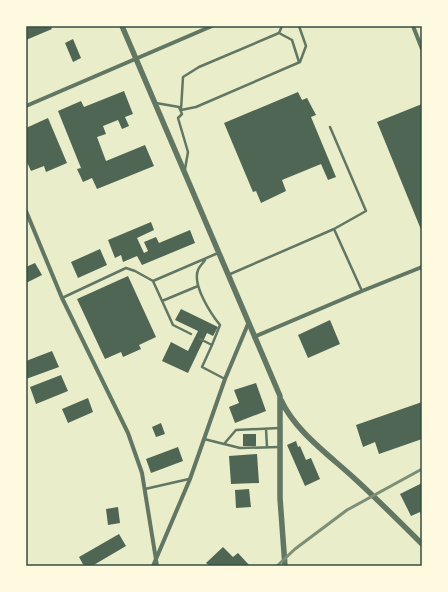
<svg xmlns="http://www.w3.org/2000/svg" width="448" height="592" font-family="'PT Sans',sans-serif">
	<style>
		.building { fill: #4f6655 }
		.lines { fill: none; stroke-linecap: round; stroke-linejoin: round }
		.service { stroke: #617663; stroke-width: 2.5 }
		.minor { stroke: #617663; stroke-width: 4 }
		.tertiary { stroke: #617663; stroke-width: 5.5 }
		.rail { stroke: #7c8e77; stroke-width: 3 }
		.neatline { fill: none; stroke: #344e41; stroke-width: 1.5 }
	</style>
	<rect width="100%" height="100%" fill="#e9edc9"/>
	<path class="building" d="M26,26H50L52,29L26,40Z
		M73,39L81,58L73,62L65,43Z
		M124,91L133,114L125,117L129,126L122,129L118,120L103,126L106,134L97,137L106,161L145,145L154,166L97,189L92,178L83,182L77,169L81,168L58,111L81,101L84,107Z
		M298,92L302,100L307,98L316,115L311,117L336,177L328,180L321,164L282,180L286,191L261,203L256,191L253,192L224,123Z
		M422,104V232L377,122Z
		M48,118L67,163L46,172L44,166L31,171L26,160V128Z
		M151,222L154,230L137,238L144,253L148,251L144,242L156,237L159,243L190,230L195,243L142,265L137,256L123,262L121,255L115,258L108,240Z
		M100,249L107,265L78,278L71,262Z
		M35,263L42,275L26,283V267Z
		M128,276L156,337L139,345L141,349L123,357L121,352L105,359L77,299Z
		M181,309L218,327L213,336L207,333L188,373L162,361L171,342L188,351L198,331L175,320Z
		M330,320L340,344L308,358L298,335Z
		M52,351L59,367L26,379V361Z
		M61,375L68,391L36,404L30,387Z
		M256,383L266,411L235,423L229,407L239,403L234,390Z
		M88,398L93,412L68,423L62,409Z
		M422,402V439L379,454L375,442L363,447L356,425Z
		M161,423L165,434L156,437L152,427Z
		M243,434H256V446H243Z
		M296,441L298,447L300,446L306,460L311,458L320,479L305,486L287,445Z
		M178,447L183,461L151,473L146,459Z
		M257,454L259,483L231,484L229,456Z
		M422,483V516L420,512L411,516L400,494Z
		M249,489L251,507L236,508L235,490Z
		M118,507L120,523L108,525L106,509Z
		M119,534L126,546L92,566H84L79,557Z
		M223,547L233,557L238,553L250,566H210L206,563Z"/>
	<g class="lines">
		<path class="service" d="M282,26L279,33L199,67L183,77L181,110L196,107L300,62L306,46L299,26
			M279,33L292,40L299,62
			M156,103L179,107L182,114L178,118L188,152L185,169
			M330,127L366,211L334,229
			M205,260C203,263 199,267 198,270C192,285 211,314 220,325L212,345
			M228,275L334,229L362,291
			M153,281L173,325L191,334
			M62,298L126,268L135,271L153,281L218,253
			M162,301L198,286
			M200,339L212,345L202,367L225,379
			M266,429L267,447
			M204,439L240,448L279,447
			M224,444L236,430L279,428
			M145,489L189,479"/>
		<path class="minor" d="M413,26L422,49
			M26,106L212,26
			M26,211L62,298L128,433L142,473L157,566
			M254,337L362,291L422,267
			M153,566L190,479L225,379L248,324"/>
		<path class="tertiary" d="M122,26L280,396V498L285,566
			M281,400C295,431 329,455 354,478C377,499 399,521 422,544"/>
		<path class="rail" d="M277,566L295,549L347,510L422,469"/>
	</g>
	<rect width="448" height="592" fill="none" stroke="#fefae0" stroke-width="54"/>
	<rect x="27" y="27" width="394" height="538" class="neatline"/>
</svg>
